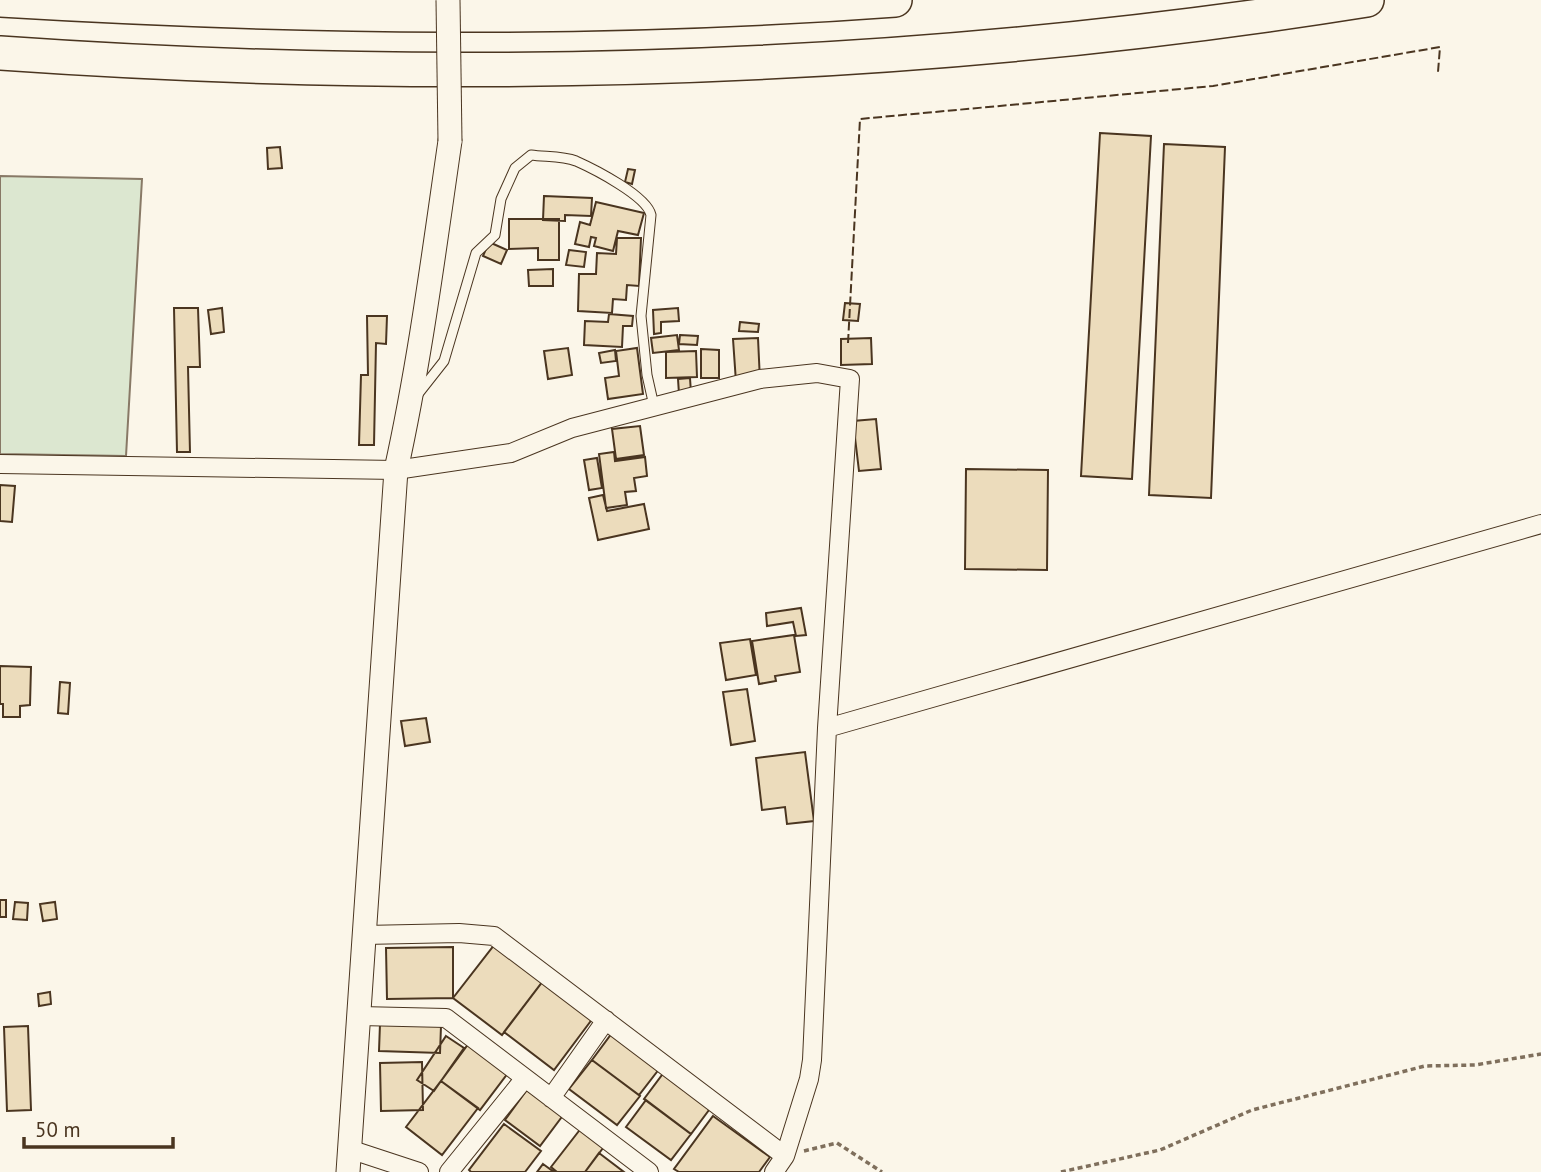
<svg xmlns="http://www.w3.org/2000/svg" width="1541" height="1172" font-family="'PT Sans',sans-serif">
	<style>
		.green { fill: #dce7d0; stroke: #887966; stroke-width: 2 }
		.building { fill: #ecdcbc; stroke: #4a3520; stroke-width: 2 }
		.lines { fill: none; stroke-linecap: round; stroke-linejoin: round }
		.service-casing { stroke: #4a3520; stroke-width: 11 }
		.minor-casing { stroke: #4a3520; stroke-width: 20 }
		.tertiary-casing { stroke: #4a3520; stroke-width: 25 }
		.motorway-casing { stroke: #4a3520; stroke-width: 36 }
		.path { stroke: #7f6f5c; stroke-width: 3.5; stroke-dasharray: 5 3.5; stroke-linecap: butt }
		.service { stroke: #fbf6e9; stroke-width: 9 }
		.minor { stroke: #fbf6e9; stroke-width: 18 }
		.tertiary { stroke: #fbf6e9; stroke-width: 23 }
		.motorway { stroke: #fbf6e9; stroke-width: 33 }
		.tertiary-bridge-casing { stroke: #4a3520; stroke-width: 25; stroke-linecap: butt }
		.tertiary-bridge { stroke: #fbf6e9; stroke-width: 23 }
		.fence { stroke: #4a3520; stroke-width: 2; stroke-dasharray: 9 3.5; stroke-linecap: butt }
	</style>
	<rect width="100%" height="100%" fill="#fbf6e9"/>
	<path class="green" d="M0,176L142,179L126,456L0,454Z"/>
	<path class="building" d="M1100,133L1151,136L1132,479L1081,476Z
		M1164,144L1225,147L1211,498L1149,495Z
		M280,147L282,168L268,169L267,148Z
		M628,169L635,170L632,184L625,182Z
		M544,196L592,198L591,216L565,215V221L543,220Z
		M596,202L644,213L638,235L618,231L613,251L594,246L596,238L591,237L589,247L575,244L580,222L590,225Z
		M509,219H559V260H538V248L509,249Z
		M617,238H641L639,286L627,285L626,300L613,299L612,313L578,311L579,274H596L597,253L616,254Z
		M489,242L507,250L501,264L483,256Z
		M569,250L586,252L584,267L566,265Z
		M553,269V286H529L528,270Z
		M845,303L860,304L858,321L843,320Z
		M174,308H198L200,367H188L190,452H177Z
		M222,308L224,332L211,334L208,310Z
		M678,308L679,321L661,322V333L654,334L653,310Z
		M609,314L633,316L632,326H623L622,347L584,345L585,321L608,322Z
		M367,316H387L386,344L376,343L374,445H359L361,375H368Z
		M740,322L759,324L758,332L739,331Z
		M677,335L679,350L653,353L651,338Z
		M680,335L698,336L697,345L679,344Z
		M758,338L760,381L736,382L733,339Z
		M871,338L872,364L841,365V339Z
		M568,348L572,375L548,379L544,351Z
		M637,348L643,394L608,399L605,378L619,376L616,351Z
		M701,349L719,350V378H701Z
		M615,350L616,361L601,363L599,353Z
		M696,351L697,377L666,378V352Z
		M690,378L691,393L679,394L678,379Z
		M876,419L881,469L859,471L853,421Z
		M640,426L644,455L616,459L612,429Z
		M614,452L615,461L645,457L647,476L634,478L636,491L625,492L627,505L606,508L599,454Z
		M597,458L602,488L589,490L584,460Z
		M966,469L1048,470L1047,570L965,569Z
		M0,485L15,486L12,522L0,521Z
		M603,495L607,511L644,504L649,529L598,540L589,498Z
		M801,608L806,635L796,636L793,622L767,626L766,613Z
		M794,635L800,672L775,676L776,681L759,684L752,641Z
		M750,639L756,675L726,680L720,643Z
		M0,666L31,667L30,705L20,706V717H3V704H0Z
		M60,682L70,683L68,714L58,713Z
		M747,689L755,741L731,745L723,692Z
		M426,718L430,742L405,746L401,721Z
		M805,752L814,821L787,824L785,807L762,810L756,758Z
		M0,900H6V917H0Z
		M15,902L28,903L27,920L13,919Z
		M55,902L57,919L43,921L40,904Z
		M495,944L543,981L502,1035L453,998Z
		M453,947V998L387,999L386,948Z
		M543,981L593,1018L554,1070L504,1032Z
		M50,992L51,1004L39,1006L38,994Z
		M380,1024L441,1026L440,1053L379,1051Z
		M28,1026L31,1110L7,1111L4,1027Z
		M615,1029L663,1064L639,1095L592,1060Z
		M446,1036L464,1048L434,1091L417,1080Z
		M472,1039L511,1069L480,1110L441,1081Z
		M592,1060L640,1096L617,1125L569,1089Z
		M422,1062L423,1110L381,1111L380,1063Z
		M665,1071L712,1106L691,1134L644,1099Z
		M441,1081L478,1108L442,1155L406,1127Z
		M529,1087L564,1114L540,1146L505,1120Z
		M646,1100L691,1134L671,1160L626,1127Z
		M713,1116L770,1157L759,1172H679L674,1169Z
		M504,1124L541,1151L525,1172H471L469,1170Z
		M582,1127L606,1144L585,1172H557L551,1167Z
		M599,1153L624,1172H585Z
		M543,1164L554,1172H537Z"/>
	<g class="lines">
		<defs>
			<path id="service" d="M418,394L444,361L476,253L495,235L501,199L515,168L531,155C545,157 563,156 576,161C594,169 647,196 651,215L641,316L647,375L654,406"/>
			<path id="minor" d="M0,464L396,470L511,453L572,428L760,379L817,373L850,379L827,728L1541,524
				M364,935L459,933L494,936L785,1156L774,1172
				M360,1016L446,1018L649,1172
				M551,1098L606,1020
				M349,1149L419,1172
				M785,1156L809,1079L812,1060L827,728
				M449,1172L525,1078"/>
			<path id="tertiary" d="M348,1172L396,470C420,361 434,251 450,141"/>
			<path id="motorway" d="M0,0C300,18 595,22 895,0
				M0,53C455,85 916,72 1367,0"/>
		</defs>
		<use href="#service" class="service-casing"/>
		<use href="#minor" class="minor-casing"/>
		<use href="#tertiary" class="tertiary-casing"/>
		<use href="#motorway" class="motorway-casing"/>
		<path class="path" d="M804,1151L837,1143L882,1172
			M1061,1172L1160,1150L1252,1110L1425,1066L1475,1065L1541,1054"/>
		<use href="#service" class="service"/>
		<use href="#minor" class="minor"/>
		<use href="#tertiary" class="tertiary"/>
		<use href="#motorway" class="motorway"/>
		<defs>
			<path id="tertiary-bridge" d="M448,0L450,141"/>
		</defs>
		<use href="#tertiary-bridge" class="tertiary-bridge-casing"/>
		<use href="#tertiary-bridge" class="tertiary-bridge"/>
		<path class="fence" d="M848,343L860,119L1213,86L1440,47L1438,72"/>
	</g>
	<path d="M24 1137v10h149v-10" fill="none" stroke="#4a3520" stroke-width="3.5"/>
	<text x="35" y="1137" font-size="21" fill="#4a3520" stroke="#fbf6e9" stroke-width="5" paint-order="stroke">50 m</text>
</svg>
